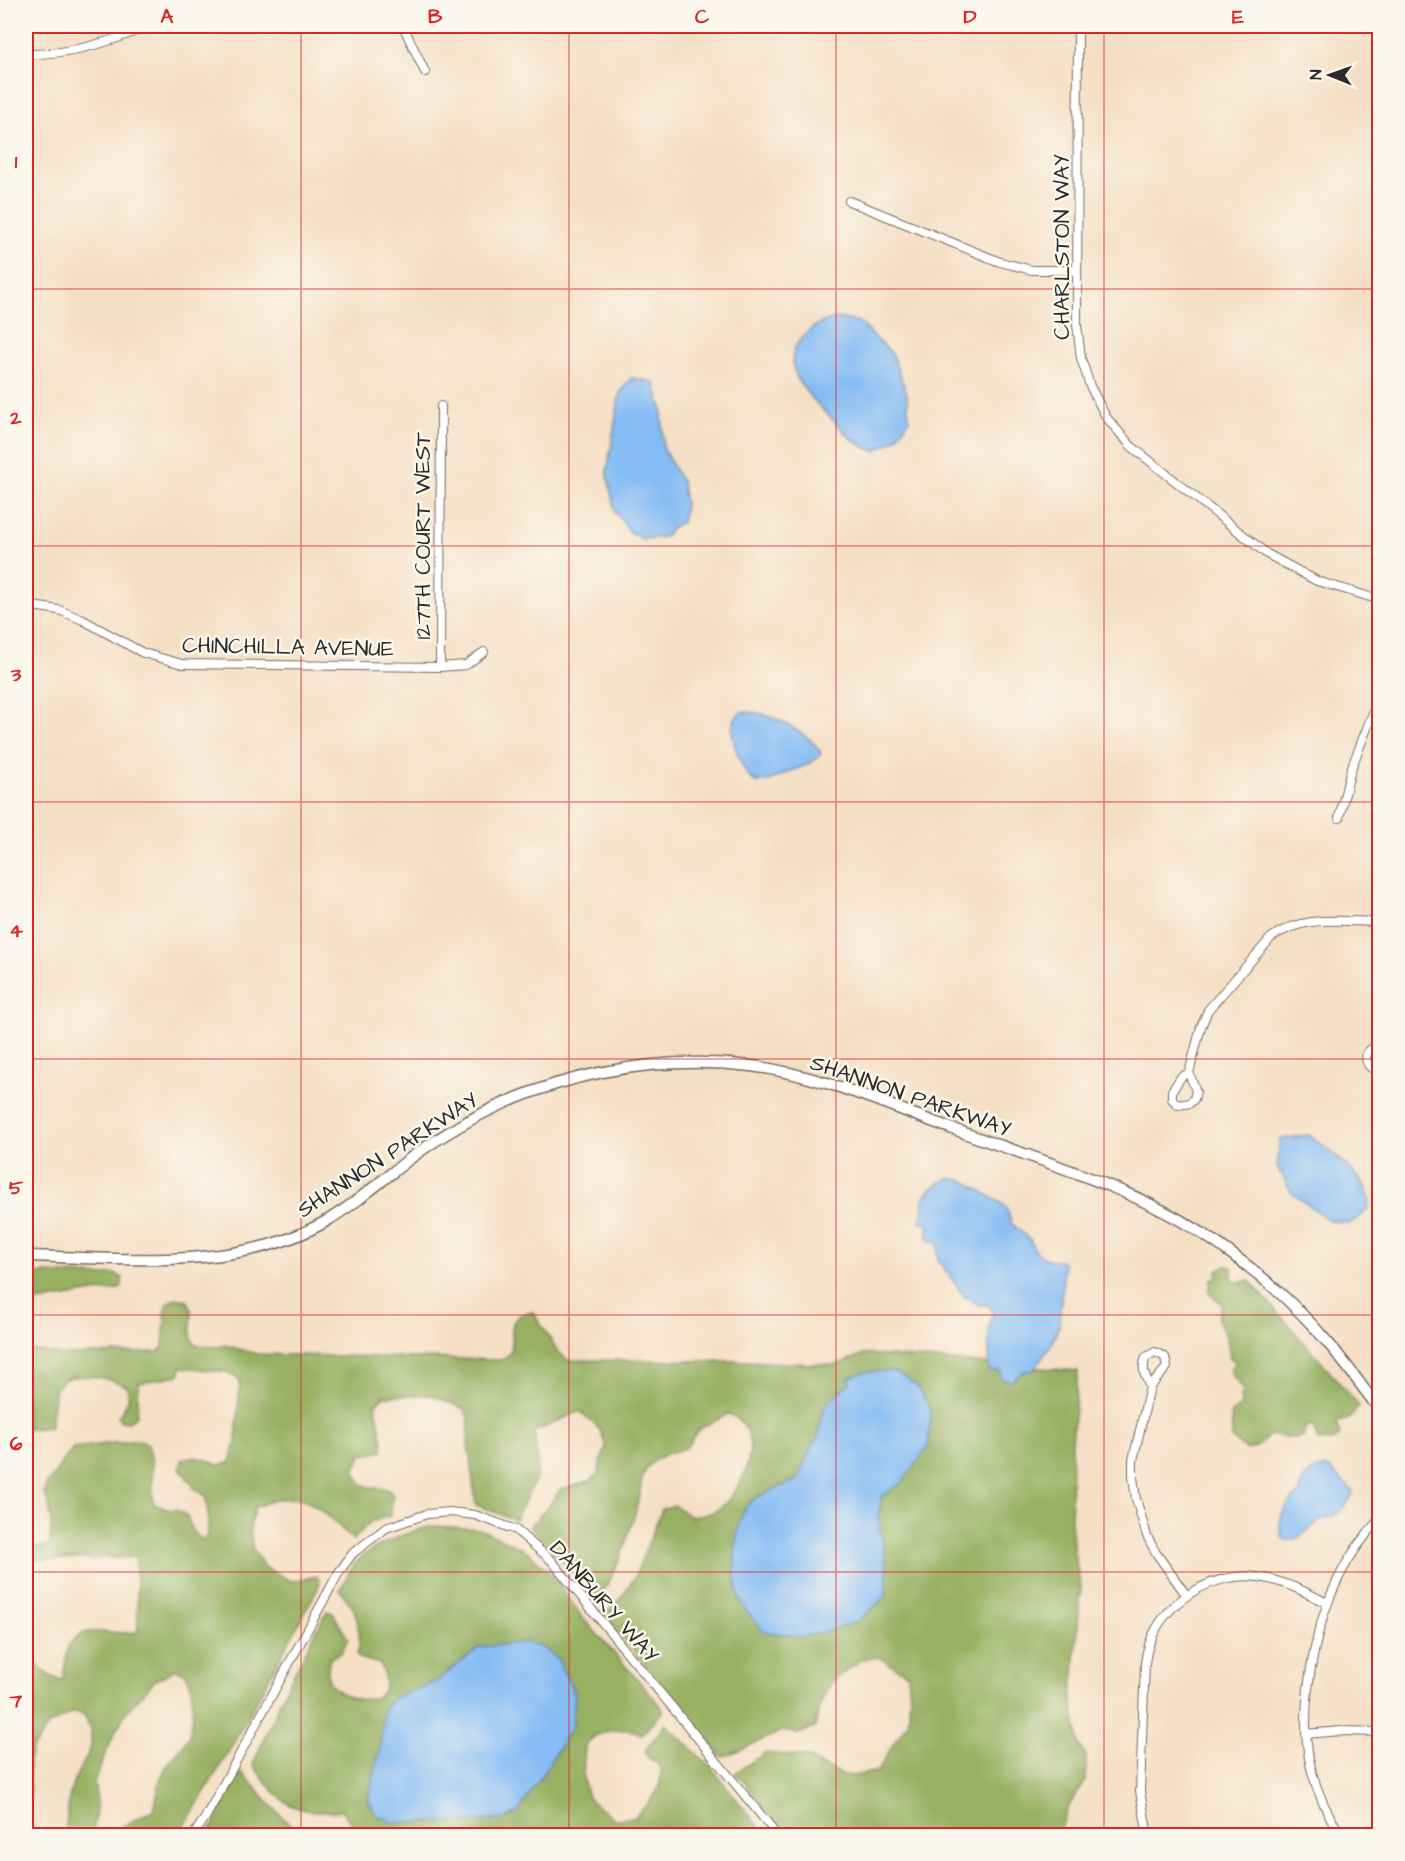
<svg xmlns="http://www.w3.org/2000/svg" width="1405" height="1861" font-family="'Architects Daughter',sans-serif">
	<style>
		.forest { fill: #97b062; stroke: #616e46; stroke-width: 1.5 }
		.water { fill: #85bcf4; stroke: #587490; stroke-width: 1.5 }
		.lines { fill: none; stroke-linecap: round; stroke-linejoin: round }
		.minor-casing { stroke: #726a61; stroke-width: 10 }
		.tertiary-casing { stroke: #726a61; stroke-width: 13 }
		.minor { stroke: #fff; stroke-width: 8 }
		.tertiary { stroke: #fff; stroke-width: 10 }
		.grid { fill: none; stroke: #d62828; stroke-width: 1.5; stroke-opacity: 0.55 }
		.labels { text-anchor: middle; stroke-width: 5; stroke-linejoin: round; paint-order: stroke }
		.street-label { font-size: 22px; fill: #2b2b2b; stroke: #fbf7ec }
		.neatline { fill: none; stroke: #d62828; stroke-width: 2 }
		.grid-label { font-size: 20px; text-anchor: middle; font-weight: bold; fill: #d62828 }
	</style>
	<rect width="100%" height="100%" fill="#fbf7ec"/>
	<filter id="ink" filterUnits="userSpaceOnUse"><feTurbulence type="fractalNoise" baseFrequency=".0167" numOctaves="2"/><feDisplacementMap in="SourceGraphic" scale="12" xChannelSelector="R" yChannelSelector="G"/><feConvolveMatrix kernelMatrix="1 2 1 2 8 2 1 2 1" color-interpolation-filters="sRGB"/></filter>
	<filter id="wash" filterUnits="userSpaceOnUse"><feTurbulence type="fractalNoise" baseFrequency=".008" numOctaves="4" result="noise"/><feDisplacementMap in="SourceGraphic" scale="24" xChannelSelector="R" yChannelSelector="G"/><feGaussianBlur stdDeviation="1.35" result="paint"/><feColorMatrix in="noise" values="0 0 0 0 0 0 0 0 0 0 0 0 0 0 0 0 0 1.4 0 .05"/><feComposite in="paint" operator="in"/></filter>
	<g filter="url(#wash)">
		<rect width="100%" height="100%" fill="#f5dfc4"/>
		<path class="forest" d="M1225,1266L1232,1267V1280L1240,1282L1249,1280L1359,1405C1353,1415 1350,1421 1337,1422L1340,1435L1332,1442L1318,1441L1313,1425L1305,1427L1304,1436L1297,1438L1270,1435L1256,1447L1248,1450L1240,1446L1232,1438L1231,1413L1241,1406V1397L1244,1390L1233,1376L1230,1369L1236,1362L1230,1358C1229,1353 1229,1348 1228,1343C1224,1327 1212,1323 1223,1305L1209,1292L1211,1279L1217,1277V1270Z
			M47,1273L100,1276L115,1274L123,1278L121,1288C111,1292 103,1291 93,1292C71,1296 49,1300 27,1304L26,1307V1275Z
			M175,1298L187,1300C198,1316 185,1327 195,1345L217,1347L225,1345L257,1354L501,1360C504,1358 507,1356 509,1354C519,1340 499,1315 533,1312L559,1353L568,1360L745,1361L836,1365L864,1354L1078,1371L1072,1443L1071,1520L1074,1553L1081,1586L1072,1698L1079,1744L1086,1756V1781C1071,1798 1065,1814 1059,1835L908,1836L903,1831L888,1836L784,1835L747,1785L735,1773L765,1753L808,1757L822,1766L844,1775L854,1776L878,1771L895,1741L908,1724L910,1696L908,1675L879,1657L863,1659L834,1680L827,1689L818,1712L815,1728L798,1734L783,1731L723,1757L604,1615L621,1598L634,1579L662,1509L674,1505L691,1517C699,1516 711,1514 718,1509C741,1493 763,1445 740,1421C737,1418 732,1416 728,1414L698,1430L686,1448C673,1451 657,1456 649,1466C640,1476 641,1489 638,1501C634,1521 612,1590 595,1598L530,1526L549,1505L560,1490L592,1480L598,1473L606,1446L600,1430L580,1411L534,1432L538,1465L537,1476L515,1520L476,1505L468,1443L469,1420L464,1409L431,1395L384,1396L375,1405L383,1441L382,1451L362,1455L354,1470C364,1492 366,1486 388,1489L393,1495L390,1516L370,1522L353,1540C319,1507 303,1484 254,1508L250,1528L253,1550L264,1567L291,1581L317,1576L320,1581L318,1588L228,1753L179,1835H114V1832C124,1823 142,1817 154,1810L160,1781L166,1767L189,1737L193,1713L191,1685L186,1674L176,1669L154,1681L125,1714L110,1742L94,1782L97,1801L93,1835H64C69,1818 66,1801 73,1784C85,1752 101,1752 84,1714L73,1712L49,1725L32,1749L29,1761L30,1813L26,1833V1663L31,1660L50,1676L59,1680L63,1678L68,1646C72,1641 78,1635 84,1633C99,1629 121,1636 138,1631L136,1557L26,1561V1548L49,1546C52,1528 53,1509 44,1494L47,1482L53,1477L62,1462L73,1448L138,1440L147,1443C156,1463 150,1483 154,1504L169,1510L175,1509L187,1516L192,1531L203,1540L208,1536V1512L205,1495L195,1489L180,1468L182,1460C194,1454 206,1458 217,1465L230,1463L236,1442L240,1380L227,1372L181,1367L179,1375L139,1383L137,1415L129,1422L120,1421L118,1417C126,1405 131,1401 127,1387C113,1378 69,1369 58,1385C53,1392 51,1418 51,1427L26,1430V1343L31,1350L62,1355L157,1352L163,1347L166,1305Z
			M435,1526L480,1529L527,1551L552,1575L581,1616L661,1706L663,1712L642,1734C629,1728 610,1729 597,1735C593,1737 588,1742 585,1746L583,1777L588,1798L614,1819L634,1818C650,1800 662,1795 661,1768L653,1760L648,1758L645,1751L665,1724L711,1767L765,1835H359L355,1827L341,1810C332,1813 327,1811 318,1811C284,1812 272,1789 253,1765L283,1694L327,1611L333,1613L348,1639L341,1653L330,1658C329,1663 327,1671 328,1677C331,1699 385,1711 385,1683C385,1677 382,1670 380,1664L359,1658L357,1654C362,1642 358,1617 352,1606C348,1601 344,1596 340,1590C345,1582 350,1568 357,1561C375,1544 411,1530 435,1526Z
			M241,1772L295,1831L298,1835H208Z"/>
		<path class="water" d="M836,318L859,322L892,354L907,394L909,420L897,438L876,451C855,446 843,430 829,416C809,396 777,366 801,339C813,326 819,322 836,318Z
			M631,378L654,382L662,409L663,448L682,483L685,504L682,522L674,526L664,537L642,539L629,531L615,512L607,472L620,393Z
			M741,712C747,712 755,712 761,714C779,718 814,737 821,754C811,765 801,767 788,772C778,776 764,787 753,780C741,772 727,731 735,719C736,716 739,714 741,712Z
			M1309,1135C1325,1146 1375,1183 1369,1205C1367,1214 1356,1219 1349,1224L1329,1220L1292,1193L1277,1166L1280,1139Z
			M948,1178L965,1181L1006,1206L1011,1223L1031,1241L1034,1250L1046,1259L1057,1260L1064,1264L1059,1326L1050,1347L1033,1371H1024L1012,1381L1001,1379L1000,1371H989V1326L993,1313L989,1305H980L966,1298L938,1260V1244L928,1238V1224L919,1221C924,1214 921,1210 923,1202C926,1190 938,1184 948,1178Z
			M891,1371L901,1375L918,1387L931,1411L928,1447L903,1482L882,1496L878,1516L887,1569L886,1596L858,1621L829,1631L803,1637L763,1631C756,1622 746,1612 741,1602C731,1580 733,1522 749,1503C755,1496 788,1484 798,1479L813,1443L817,1442C824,1407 820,1406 850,1383L848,1378L864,1372Z
			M1327,1467L1353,1491C1352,1500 1341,1512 1333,1516C1328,1518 1324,1518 1320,1521C1309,1529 1298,1542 1284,1540C1274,1522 1284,1505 1300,1493C1298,1478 1313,1469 1327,1467Z
			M528,1642L543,1648L557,1658L575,1694L572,1727L518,1813L505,1819L472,1822H391L377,1815L368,1800L380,1750L384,1709L394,1698L437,1681L480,1647Z"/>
	</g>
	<g filter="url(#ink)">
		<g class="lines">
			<defs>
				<path id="minor" d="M403,26L425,72
					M1078,26L1077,325L1081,358L1090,386L1106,417L1131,446L1267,554L1317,581L1380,600
					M26,54C69,55 109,43 148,26
					M849,201L1000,262L1032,270H1077
					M26,605L59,610L83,620L143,653L182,664L440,667L466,665L484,652
					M440,667L441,406
					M1339,818L1351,769L1380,695
					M1380,1046C1361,1048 1362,1068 1380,1072
					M1189,1073L1181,1077L1172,1091V1099L1178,1105L1190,1103L1194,1099L1196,1091L1189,1073L1201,1027L1208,1010L1271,938C1302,914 1343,922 1380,922
					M1150,1387C1145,1376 1141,1369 1146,1357L1155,1352L1165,1357L1167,1367L1150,1387L1133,1460V1477L1136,1499L1147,1536L1156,1553L1187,1596
					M1306,1734L1341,1731L1380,1732
					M193,1836L205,1818L339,1572L353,1553L386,1528L427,1514L450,1512L475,1515L516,1530L551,1560L770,1826L776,1836
					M1148,1836L1140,1791L1145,1663C1151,1609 1206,1571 1258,1577C1282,1580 1306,1592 1327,1603
					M1342,1836C1301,1777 1300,1720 1314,1652C1324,1602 1344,1556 1380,1519"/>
				<path id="tertiary" d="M26,1256C121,1258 237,1272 323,1223C354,1205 380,1182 408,1160C452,1127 503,1100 556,1084C617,1065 686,1058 751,1066C821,1075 887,1105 953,1129C1047,1163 1148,1191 1229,1252C1265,1278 1300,1309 1329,1344C1347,1365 1363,1388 1380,1410"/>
			</defs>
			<use href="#minor" class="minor-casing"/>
			<use href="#tertiary" class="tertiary-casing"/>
			<use href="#minor" class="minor"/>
			<use href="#tertiary" class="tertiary"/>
		</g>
	</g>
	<path class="grid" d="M301,26V1836M569,26V1836M836,26V1836M1104,26V1836M26,289H1380M26,546H1380M26,802H1380M26,1059H1380M26,1315H1380M26,1572H1380"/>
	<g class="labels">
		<g class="street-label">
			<text transform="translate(1061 247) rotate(-90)" y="8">CHARLSTON WAY</text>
			<text transform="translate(422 536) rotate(-90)" y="8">127TH COURT WEST</text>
			<text transform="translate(288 646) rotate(1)" y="8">CHINCHILLA AVENUE</text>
			<text transform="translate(911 1095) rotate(19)" y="8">SHANNON PARKWAY</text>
			<text transform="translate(387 1154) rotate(-33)" y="8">SHANNON PARKWAY</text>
			<text transform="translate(605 1601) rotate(49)" y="8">DANBURY WAY</text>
		</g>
	</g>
	<rect width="1405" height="1861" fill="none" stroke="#fbf7ec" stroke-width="66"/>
	<g transform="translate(1330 75) rotate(271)" stroke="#fbf7ec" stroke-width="4.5" paint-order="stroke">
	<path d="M0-4.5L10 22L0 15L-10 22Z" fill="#2b2b2b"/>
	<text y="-9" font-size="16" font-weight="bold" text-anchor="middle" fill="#2b2b2b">N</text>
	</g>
	<rect x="33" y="33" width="1339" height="1795" class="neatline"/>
	<g class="grid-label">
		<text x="167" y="23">A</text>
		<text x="435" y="23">B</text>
		<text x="702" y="23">C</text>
		<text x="970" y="23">D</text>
		<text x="1238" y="23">E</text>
		<text x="16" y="168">1</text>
		<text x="16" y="424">2</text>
		<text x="16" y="681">3</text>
		<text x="16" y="937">4</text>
		<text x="16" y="1194">5</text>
		<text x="16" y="1450">6</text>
		<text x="16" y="1707">7</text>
	</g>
</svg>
